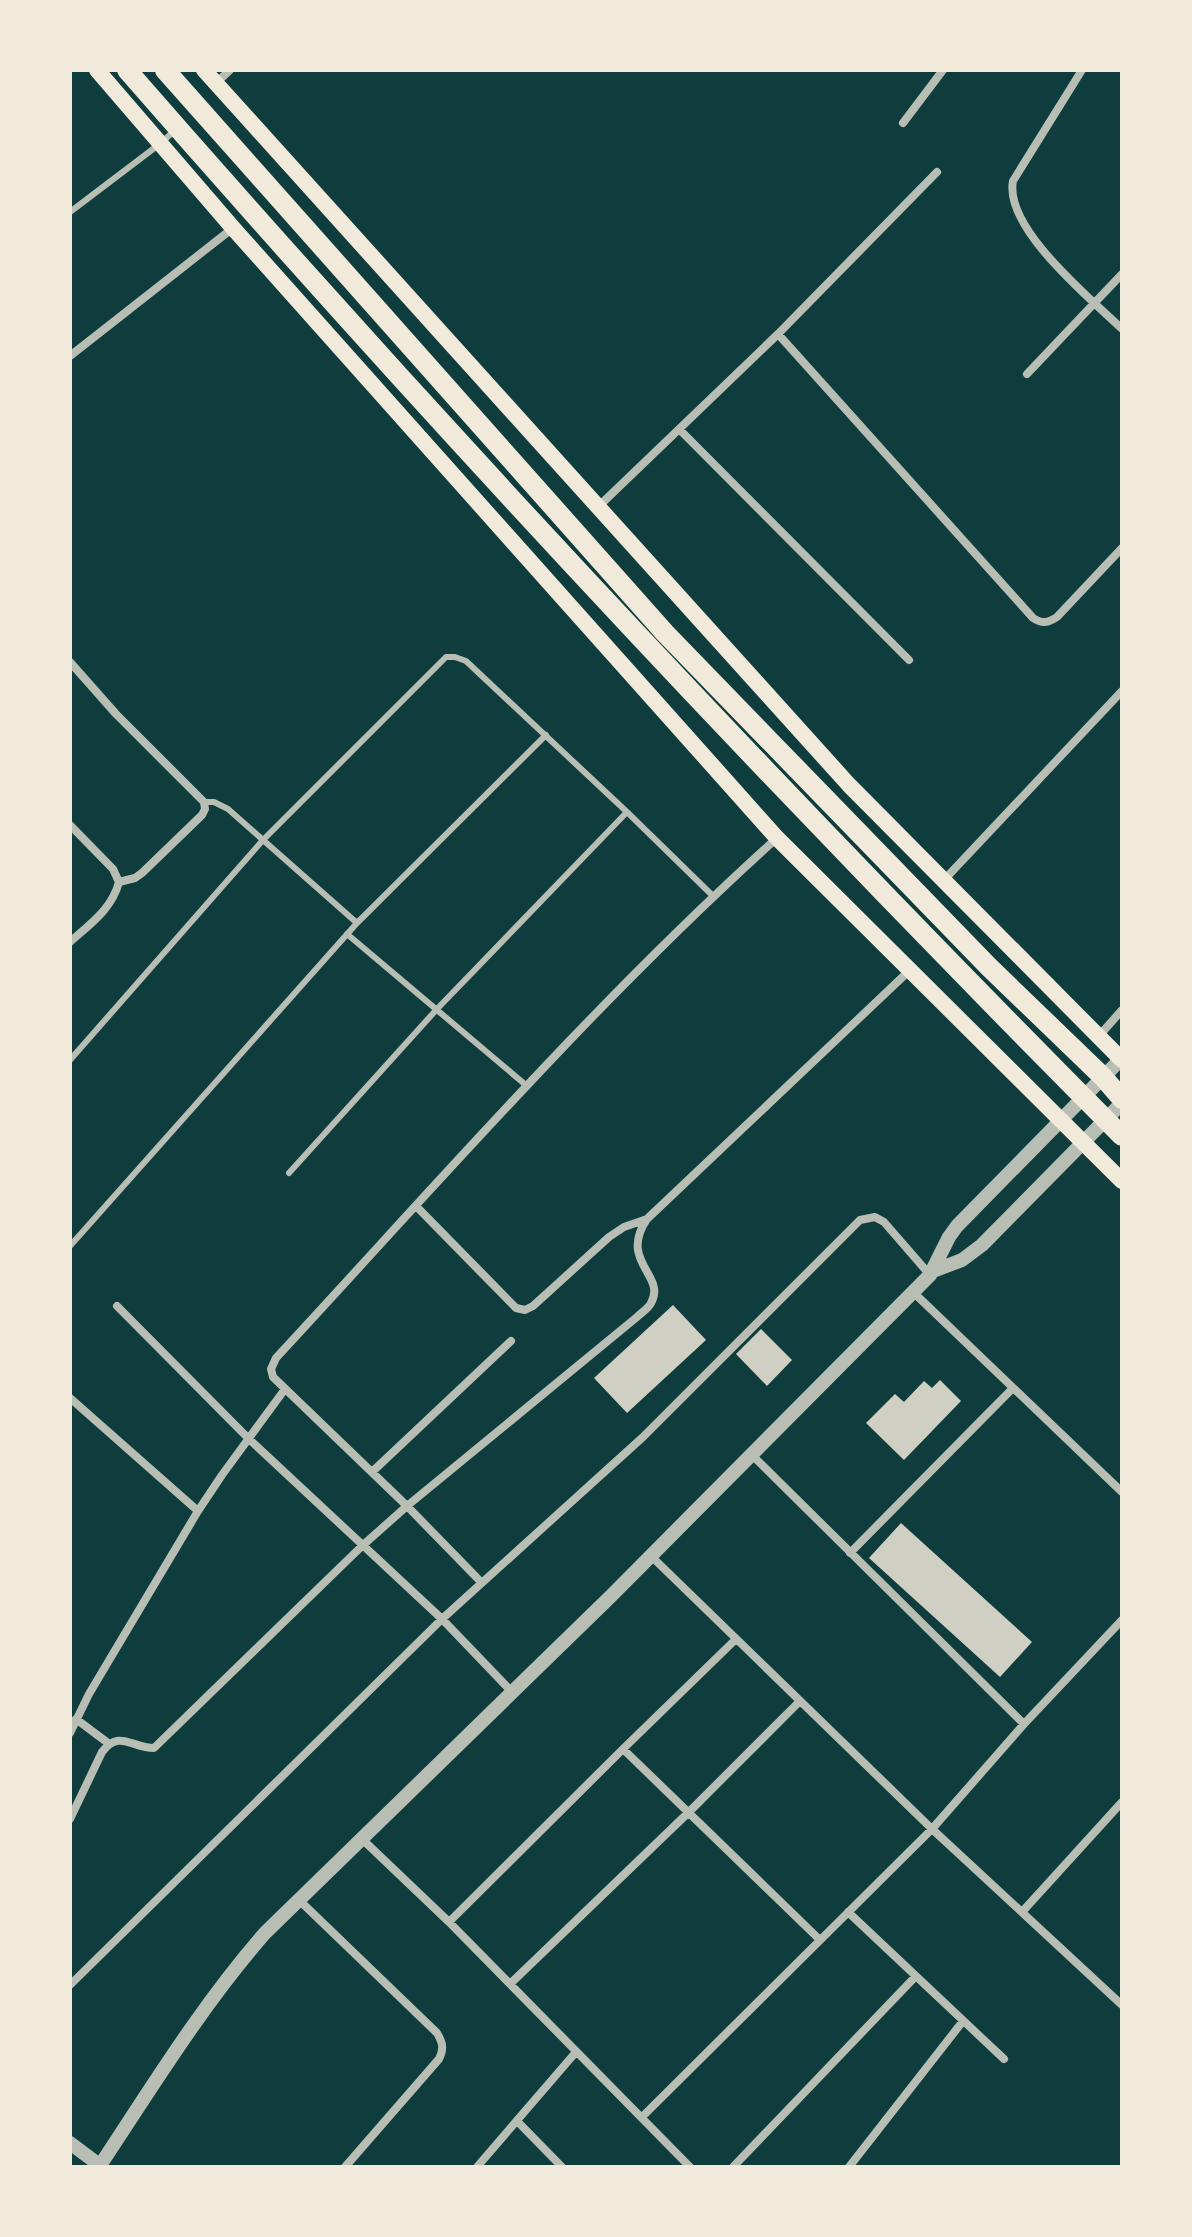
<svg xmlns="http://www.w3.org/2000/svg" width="1192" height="2237" font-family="'Noto Sans',sans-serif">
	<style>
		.building { fill: #cfcfc3 }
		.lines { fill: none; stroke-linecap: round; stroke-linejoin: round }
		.service { stroke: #b8beb3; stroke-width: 6 }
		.minor { stroke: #b8beb3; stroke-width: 8 }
		.tertiary { stroke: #b8beb3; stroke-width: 14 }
		.secondary { stroke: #f1e9da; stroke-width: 16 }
		.primary { stroke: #f1e9da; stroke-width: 20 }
	</style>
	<rect width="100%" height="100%" fill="#0f3d3e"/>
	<path class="building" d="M673,1305L706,1340L627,1413L594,1378Z
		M761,1329L792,1360L767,1386L736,1354Z
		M940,1380L961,1401L904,1460L866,1423L895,1394L904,1402L924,1381L932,1388Z
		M901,1523L1032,1642L1000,1677L869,1558Z"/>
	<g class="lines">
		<path class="service" d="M70,212L161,143L174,131
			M204,802H214L228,809L357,923
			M347,934L527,1086
			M70,1060L263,840L446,657H455L466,661L627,812L713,896
			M289,1173L437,1009L627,812
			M70,1246L357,923L546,735"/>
		<path class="minor" d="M1082,70L1013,181C1004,228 1090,298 1122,329
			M216,83L230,70
			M903,123L943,70
			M778,334L1033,618C1042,624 1048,623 1057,617L1122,548
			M70,356L233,228
			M1027,374L1122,274
			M679,429L909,660
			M599,506L778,334L937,172
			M70,662L116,714L204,802L205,809L202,815L142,873L135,878L119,882
			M70,825L113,869L119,882C112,909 90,924 70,942
			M944,880L1122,691
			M1099,1036L1122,1010
			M416,1206L516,1308L525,1310L533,1306L609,1237L624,1227L647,1219
			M913,1292L1122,1492
			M117,1306L249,1439L442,1619L513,1693
			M70,1398L198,1511
			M752,1455L1024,1724
			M372,1472L511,1341
			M850,1553L1013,1388
			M651,1556L932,1829L1122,2005
			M482,1583L407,1506L273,1377L271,1369L276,1358C439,1182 598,999 777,838
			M76,1719L108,1743
			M70,1733L89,1694L198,1511L222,1475L285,1389
			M623,1749L819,1939
			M70,1819L102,1752C119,1729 132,1748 154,1748L362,1546L407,1506L637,1317C641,1313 649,1308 651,1303C667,1275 618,1262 647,1219L910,970
			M362,1839L449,1922L690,2167
			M299,1900L437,2033C443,2043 444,2049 439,2059L345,2167
			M848,1912L1004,2059
			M1022,1912L1122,1802
			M449,1922L623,1749L736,1639
			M510,1984L689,1812L800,1701
			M70,1985L442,1619L643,1437L860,1220L875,1217L884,1222L930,1275
			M642,2117L932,1829L1024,1724L1122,1620
			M517,2121L562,2167
			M477,2167L576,2052
			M733,2167L915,1977
			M849,2167L963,2021"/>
		<path class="tertiary" d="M933,1271L962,1260L982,1245L1122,1103
			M70,2143L102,2167
			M99,2167C152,2087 202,2005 265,1933L610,1597L930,1275L949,1237L957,1226L1121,1059"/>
		<path class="secondary" d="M97,70L233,228L777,838L1122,1181
			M204,70L849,785L1122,1060"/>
		<path class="primary" d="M127,70C447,437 779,791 1122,1136
			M165,70L665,633L989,967L1103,1077L1122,1099"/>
	</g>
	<rect width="1192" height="2237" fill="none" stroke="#f1e9da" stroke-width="144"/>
</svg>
